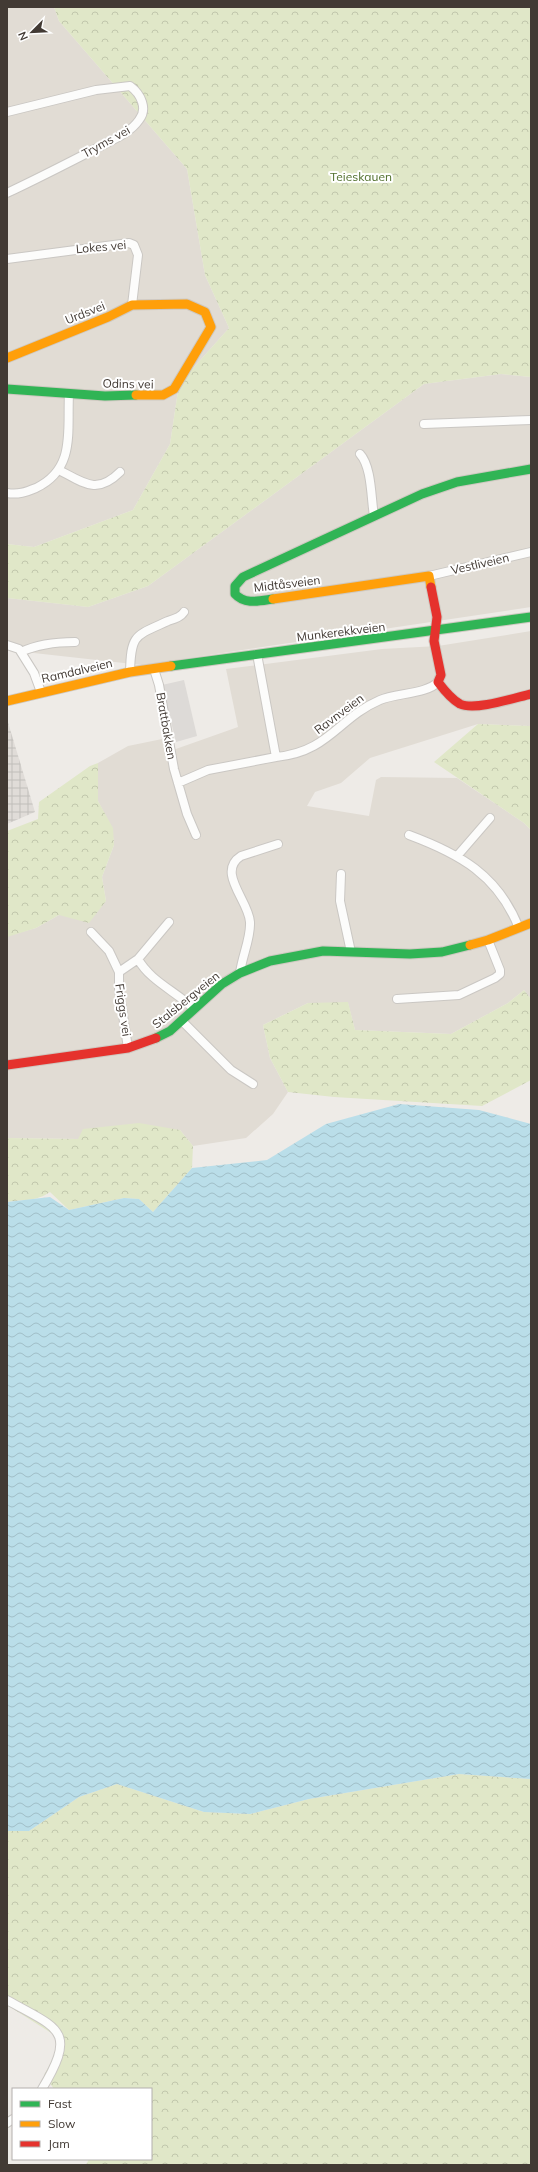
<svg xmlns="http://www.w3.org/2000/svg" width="538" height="2172" font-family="Mulish,sans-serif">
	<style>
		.residential { fill: #e1dcd4 }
		.industrial { fill: url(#industrial-grid) }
		.forest { fill: url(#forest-crowns) }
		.parking { fill: #dddad7 }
		.water { fill: url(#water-waves) }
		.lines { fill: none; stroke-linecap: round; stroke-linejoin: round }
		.street-casing { stroke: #cac7c3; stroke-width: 10 }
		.fast-casing { stroke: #cec8c0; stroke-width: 11 }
		.slow-casing { stroke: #cec8c0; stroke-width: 11 }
		.jam-casing { stroke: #cec8c0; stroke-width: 11 }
		.street { stroke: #fcfcfb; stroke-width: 8 }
		.fast { stroke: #30b455; stroke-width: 9 }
		.slow { stroke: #ff9f0a; stroke-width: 9 }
		.jam { stroke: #e5322d; stroke-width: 9 }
		.labels { text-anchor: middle; stroke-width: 4; stroke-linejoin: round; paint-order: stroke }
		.street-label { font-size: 12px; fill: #423a34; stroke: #fff }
		.park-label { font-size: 12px; fill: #506f2c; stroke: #fff }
	</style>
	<defs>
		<pattern id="industrial-grid" width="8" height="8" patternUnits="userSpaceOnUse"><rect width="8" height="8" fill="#e0dcd8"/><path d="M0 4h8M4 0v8" fill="none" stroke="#c1beba"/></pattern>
		<pattern id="forest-crowns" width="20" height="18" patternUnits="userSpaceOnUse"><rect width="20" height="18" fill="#e0e7c8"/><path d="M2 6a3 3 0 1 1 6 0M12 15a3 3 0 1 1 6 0" fill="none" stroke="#c1c7ac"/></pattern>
		<pattern id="water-waves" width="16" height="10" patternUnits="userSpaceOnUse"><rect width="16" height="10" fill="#badee9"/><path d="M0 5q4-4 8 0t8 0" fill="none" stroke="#a1bfc8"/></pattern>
	</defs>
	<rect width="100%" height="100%" fill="#eeebe7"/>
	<path class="residential" d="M7,7H54L59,21L187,169L205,275L229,328L179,384L170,444L133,510L34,547L7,544Z
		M501,374L531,377V607L142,665L7,650V598L88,607L148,586L424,384Z
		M531,631V726L478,724L370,758L341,783L315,792L307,806L369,816L376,780L381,777L457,778L524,823L531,830V999L524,990L508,1003L451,1034L355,1030L348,1003H308L263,1025L270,1058L288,1092L273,1114L246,1138L193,1146L180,1130L79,1139L7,1138V936L36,928L59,915L106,901L102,877L114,845L112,828L98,801V763L128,746L167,738L173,750L238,727L226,669L382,649L438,646Z"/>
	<path class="industrial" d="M7,719L35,812L7,824Z"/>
	<path class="forest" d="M54,7H531V377L501,374L424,384L148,586L88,607L7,598V544L34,547L133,510L170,444L179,384L229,328L205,275L187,169L59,21Z
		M478,724L531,726V830L524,823L434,762Z
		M98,763V801L113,828L114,845L102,877L106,901L89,923L59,915L36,928L7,937V831L38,819L39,802L90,766Z
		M524,990L531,999V1080L482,1106L334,1097L288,1092L270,1058L263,1025L308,1003L348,1002L355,1030L451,1034L508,1003Z
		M139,1123L180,1130L193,1146L192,1168L153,1212L139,1199L124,1198L69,1210L50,1192C35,1202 25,1199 7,1202V1138L78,1139L83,1129Z
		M459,1774L531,1779V2165H86L89,2159H151V2089H54L44,2075L56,2054V2036L7,2005V1831H29L79,1797L117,1784L204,1812L250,1814L309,1799Z"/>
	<path class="parking" d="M184,680L197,736L176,742L162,685Z"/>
	<path class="water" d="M399,1104L479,1110L531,1124V1779L459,1774L309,1799L250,1814L204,1812L117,1784L79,1797L29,1831H7V1202L50,1197L69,1210L124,1198L139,1199L153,1212L192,1168L267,1160L326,1124Z"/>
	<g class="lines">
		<defs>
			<path id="street" d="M7,112L96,90L130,86C141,94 148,109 139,120C130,133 114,139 101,146C70,162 39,178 7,193
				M7,259L129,243L134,245L138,255L132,305
				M424,424L531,420
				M360,454C372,467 371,499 374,516
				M59,470C84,483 97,495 120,472
				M7,493C18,495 26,492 36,488C76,469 67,431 69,394
				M429,576L531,552
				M7,645L19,649L34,673L41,692
				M21,652C38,644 57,642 75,642
				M257,654L276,757C329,752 338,718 380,700C396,693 427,694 438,682
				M154,669L159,685L174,769L187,814L196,835
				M130,672C131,634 135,636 168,621C174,619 181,617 184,612
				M178,783L208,770L276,757
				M409,835C460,854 498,875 519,928
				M458,855L490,818
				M341,874L340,901L351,952
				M91,932L109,951L119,972V989L128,1048
				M138,959C150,981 177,992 194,1009
				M119,972L138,959L169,922
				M240,973C242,956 251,938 250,922C249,901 216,872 241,856L278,844
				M397,999L459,995L495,978L500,974V970L488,940
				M182,1021L231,1070L253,1084
				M7,2000C58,2029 78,2029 42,2089
				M7,2123L13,2119"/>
			<path id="fast" d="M7,389L105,396L136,395
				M273,599C259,601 245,605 235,594V586L243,577L422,494L457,482L531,469
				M171,666L531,617
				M156,1038L170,1031L222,984L240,973L270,961L323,951L410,954L442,952L470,945"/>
			<path id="slow" d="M7,358L108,317L132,305L187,304L205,312L211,327L174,389L163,395H136
				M273,599L429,576L431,587
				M7,701L130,672L171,666
				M470,945L488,940L531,923"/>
			<path id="jam" d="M431,587L437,617L434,641L441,675L438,682C444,690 451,699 460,704C475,711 514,698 531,694
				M7,1065L128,1048L156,1038"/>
		</defs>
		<use href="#street" class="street-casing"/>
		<use href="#fast" class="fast-casing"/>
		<use href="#slow" class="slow-casing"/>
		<use href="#jam" class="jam-casing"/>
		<use href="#street" class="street"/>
		<use href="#fast" class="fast"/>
		<use href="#slow" class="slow"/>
		<use href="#jam" class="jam"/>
	</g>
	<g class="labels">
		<g class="street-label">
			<text transform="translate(106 142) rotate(-29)" y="4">Tryms vei</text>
			<text transform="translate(101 247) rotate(-5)" y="4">Lokes vei</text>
			<text transform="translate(85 313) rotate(-22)" y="4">Urdsvei</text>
			<text transform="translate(128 384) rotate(1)" y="4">Odins vei</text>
			<text transform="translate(480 564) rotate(-13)" y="4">Vestliveien</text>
			<text transform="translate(287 584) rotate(-7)" y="4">Midtåsveien</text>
			<text transform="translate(341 632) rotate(-7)" y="4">Munkerekkveien</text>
			<text transform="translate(77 671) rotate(-13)" y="4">Ramdalveien</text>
			<text transform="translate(339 714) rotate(-37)" y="4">Ravnveien</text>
			<text transform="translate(166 726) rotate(80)" y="4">Brattbakken</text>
			<text transform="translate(186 1000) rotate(-39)" y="4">Stalsbergveien</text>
			<text transform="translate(123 1010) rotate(82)" y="4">Friggs vei</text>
		</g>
		<g class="park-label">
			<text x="361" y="181">Teieskauen</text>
		</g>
	</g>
	<rect width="538" height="2172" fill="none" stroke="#423a34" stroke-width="16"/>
	<rect x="12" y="2088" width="140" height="72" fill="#ffffff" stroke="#b3b0ae"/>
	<rect x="20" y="2101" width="20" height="6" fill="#30b455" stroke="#b3b0ae"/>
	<text x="48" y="2108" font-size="12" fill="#423a34">Fast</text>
	<rect x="20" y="2121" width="20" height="6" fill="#ff9f0a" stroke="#b3b0ae"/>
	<text x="48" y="2128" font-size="12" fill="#423a34">Slow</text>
	<rect x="20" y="2141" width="20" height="6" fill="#e5322d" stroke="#b3b0ae"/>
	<text x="48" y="2148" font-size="12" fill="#423a34">Jam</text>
	<g transform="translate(32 32) rotate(246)" stroke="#ffffff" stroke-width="3" paint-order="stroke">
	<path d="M0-3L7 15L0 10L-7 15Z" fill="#423a34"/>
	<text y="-6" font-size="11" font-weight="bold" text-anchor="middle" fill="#423a34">N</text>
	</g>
</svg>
